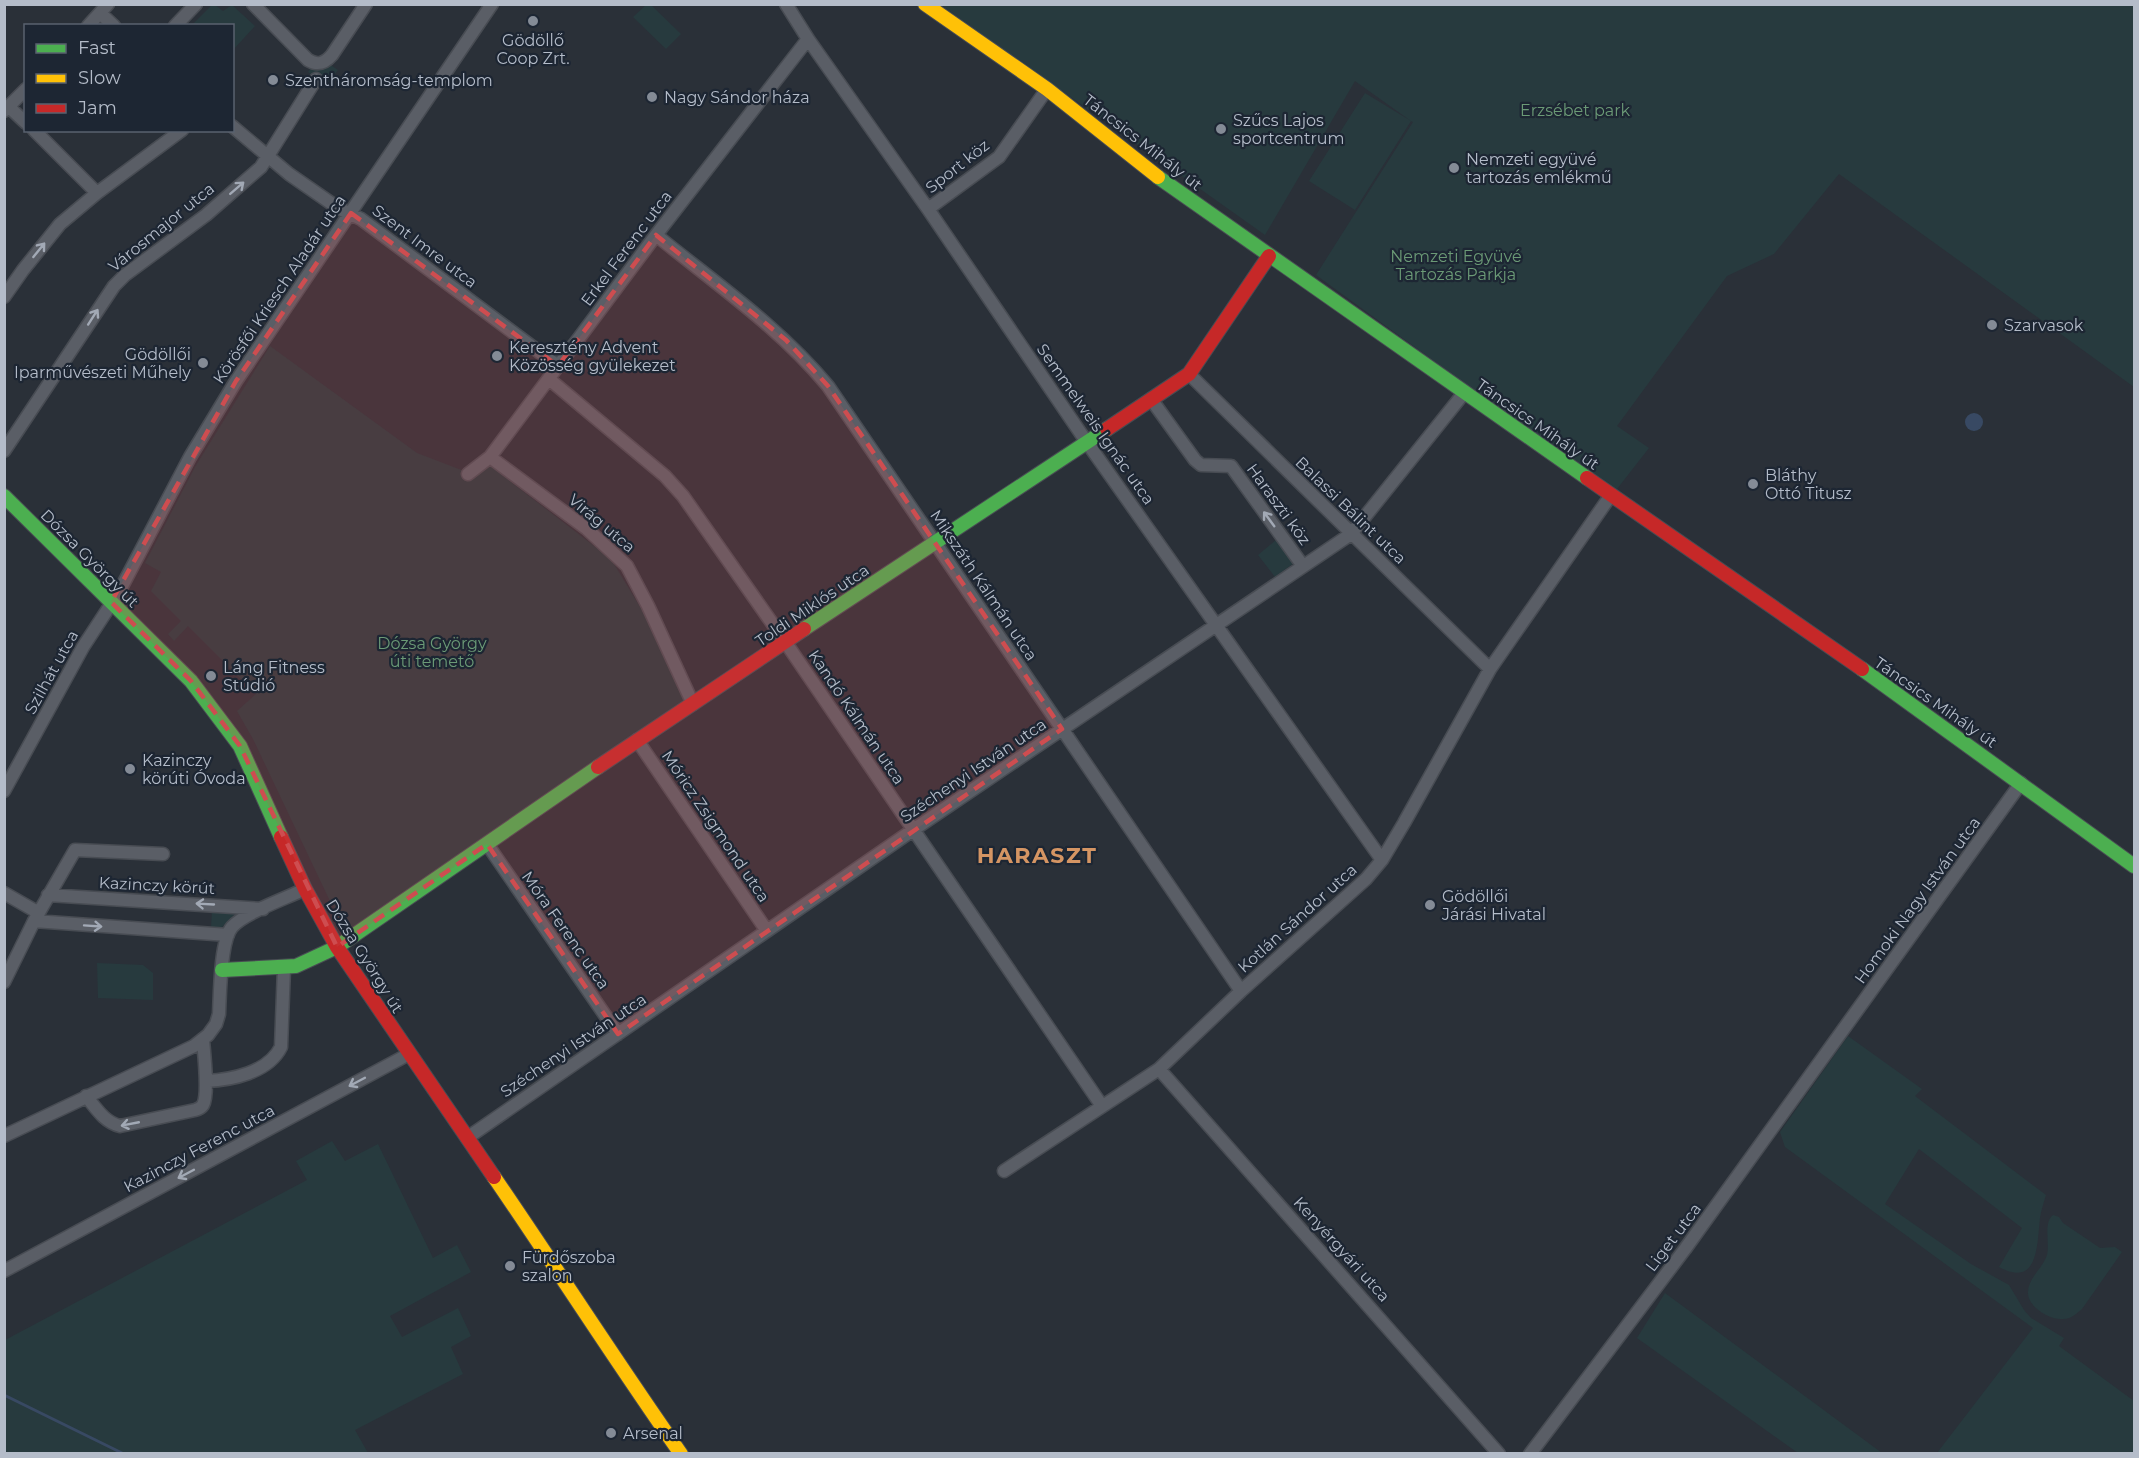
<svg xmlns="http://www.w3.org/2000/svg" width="2139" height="1458" font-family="Montserrat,sans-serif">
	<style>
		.green { fill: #273a3e }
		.water { fill: #384963 }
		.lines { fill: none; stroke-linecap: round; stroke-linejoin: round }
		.stream { stroke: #384963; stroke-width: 3 }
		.street-casing { stroke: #484c53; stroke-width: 15 }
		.fast-casing { stroke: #484c53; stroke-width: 16 }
		.slow-casing { stroke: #484c53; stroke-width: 16 }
		.jam-casing { stroke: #484c53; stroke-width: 16 }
		.street { stroke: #5a5e66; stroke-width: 12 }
		.fast { stroke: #4caf50; stroke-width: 14 }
		.slow { stroke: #ffc107; stroke-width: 14 }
		.jam { stroke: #c62828; stroke-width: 14 }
		.oneway { stroke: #a2a9b5 }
		.marked { fill: #ce4d50; fill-opacity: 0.2; stroke: #ce4d50; stroke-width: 4.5; stroke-dasharray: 12 8; stroke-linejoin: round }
		.poi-dot { fill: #848b96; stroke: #1d2633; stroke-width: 2 }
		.labels { text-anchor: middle; stroke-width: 4.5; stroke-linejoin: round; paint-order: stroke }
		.poi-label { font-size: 16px; fill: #b4bcc9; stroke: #1d2633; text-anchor: start }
		.park-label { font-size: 16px; fill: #6b9a76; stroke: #1d2633 }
		.street-label { font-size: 16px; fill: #b4bcc9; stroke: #1d2633 }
		.district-label { font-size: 22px; font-weight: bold; letter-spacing: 1.5px; fill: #d59563; stroke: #1d2633 }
	</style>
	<rect width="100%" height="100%" fill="#2a3038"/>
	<path class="green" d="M232,5L255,26L233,50L232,26L192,25L212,5H215L223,11Z
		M646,5H651L681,34L666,49L633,17Z
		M941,5H2134V387L1839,174L1774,254L1727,276L1617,426L1649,448L1617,489L1494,405L1316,275L1413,122L1411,121L1355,210L1309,181L1365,93L1411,121L1355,81L1265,235Z
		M329,64L338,70L326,85L308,72L312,66Z
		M270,346L417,453L464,471L489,465L611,559L642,610L684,700L347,932L329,899L253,739L237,711L256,694L188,626L174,641L168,634L181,621L151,591L161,572L145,563L195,467Z
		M1276,540L1294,563L1275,577L1258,555Z
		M212,910L234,913V915L221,928H211Z
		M97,963L143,965L153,973V1000L98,998Z
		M1848,1036L1922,1089L1915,1096L2046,1195C2044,1202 2041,1210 2040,1218C2037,1243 2039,1289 1999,1267L2022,1228L1919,1149L1885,1204L1971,1264L2009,1285L2024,1310L2031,1318L2064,1338L2059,1346L2134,1401V1453H1937L2033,1328L1785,1147L1780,1132Z
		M332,1141L345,1161L378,1144L433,1258L457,1245L471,1272L390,1316L402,1337L458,1308L471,1336L451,1347L463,1374L355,1430L368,1453H5V1340L307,1180L296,1161Z
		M2053,1215L2059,1217L2063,1223L2100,1248L2115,1247L2122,1252L2082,1309C2076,1314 2070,1320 2061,1319C2048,1319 2027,1306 2028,1292C2028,1278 2043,1268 2047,1255C2050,1243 2043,1223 2053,1215Z
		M1665,1293L1882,1453H1798L1637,1338Z"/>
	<path class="water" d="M1965 422a9 9 0 1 1 18 0a9 9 0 1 1-18 0Z"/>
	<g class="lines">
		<path class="stream" d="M4,1395L124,1454"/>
		<defs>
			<path id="street" d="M253,4L308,60C318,66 325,63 332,55L366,4
				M786,4L808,39L928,209L1086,441L1382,860
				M100,13L114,26
				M88,26L108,4
				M175,26L196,4
				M9,107L26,123
				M4,111L26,89
				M232,126L289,174L338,208L361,219L558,366
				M34,130L97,193
				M928,209L999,157L1047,89
				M656,235C715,283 779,327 828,386L1241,991
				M4,297L23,270L60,224L97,193L182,130
				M1189,374L1490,669
				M549,379L665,476L683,496L786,643L1102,1106
				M1151,399L1195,460L1201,465L1231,466L1303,566
				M4,451L114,286L125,275L206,215L261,167L316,79
				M490,457L587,529L627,566L648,606L693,704
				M468,474L490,457L656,235L808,39
				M637,740L767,931
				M4,791L83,647L119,592L190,457L236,381L492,4
				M487,844L618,1034
				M4,893L39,913
				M48,895L263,909
				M34,921L228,935
				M4,982L34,921L75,850L163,854
				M1159,1069L1499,1454
				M206,1081C231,1080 268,1073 281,1047L284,968
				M86,1096C96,1108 104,1122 120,1126L195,1110C199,1109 201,1108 203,1105C209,1094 204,1053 203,1040
				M4,1136L194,1046L208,1035L216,1024L219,1014C220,995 220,941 232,927C244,913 287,898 305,889
				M467,1138L913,830L1351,534L1464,393
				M1004,1171L1159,1069L1241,991L1366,879L1382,860L1404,823L1490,669L1611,495
				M4,1271L409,1054
				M1530,1454L1685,1249L2021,783"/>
			<path id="fast" d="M1158,177L1587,478
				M4,496L191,681L240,746L281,837
				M804,629L1107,429
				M1862,669L2134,866
				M222,970L296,966L337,947L598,767"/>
			<path id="slow" d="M925,4L1047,89L1158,177
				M494,1177C557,1269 617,1363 681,1454"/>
			<path id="jam" d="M1107,429L1189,374L1269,256
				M1587,478L1862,669
				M598,767L804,629
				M281,837L305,889L337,947L494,1177"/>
		</defs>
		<use href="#street" class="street-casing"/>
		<use href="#fast" class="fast-casing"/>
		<use href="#slow" class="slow-casing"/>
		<use href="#jam" class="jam-casing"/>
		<use href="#street" class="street"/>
		<use href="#fast" class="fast"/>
		<use href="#slow" class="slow"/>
		<use href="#jam" class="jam"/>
	</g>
	<defs><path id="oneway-shaft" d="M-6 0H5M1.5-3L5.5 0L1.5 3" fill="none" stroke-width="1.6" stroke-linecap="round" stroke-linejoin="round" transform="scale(1.5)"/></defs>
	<g class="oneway">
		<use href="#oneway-shaft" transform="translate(237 188) rotate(-41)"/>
		<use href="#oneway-shaft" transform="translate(39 250) rotate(-51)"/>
		<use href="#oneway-shaft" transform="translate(93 317) rotate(-57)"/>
		<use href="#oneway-shaft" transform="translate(1269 519) rotate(-126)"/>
		<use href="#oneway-shaft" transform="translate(205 904) rotate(-177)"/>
		<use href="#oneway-shaft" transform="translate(93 926) rotate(4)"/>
		<use href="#oneway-shaft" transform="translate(357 1082) rotate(152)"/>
		<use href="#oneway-shaft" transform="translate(130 1124) rotate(169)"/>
		<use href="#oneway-shaft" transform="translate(186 1174) rotate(152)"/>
	</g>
	<path class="marked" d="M351,213L558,366L656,235L786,340L828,386L1062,729L618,1034L487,844L337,947L240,746L191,681L111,602L236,381Z"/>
	<g class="poi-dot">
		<circle cx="533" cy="21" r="6"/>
		<circle cx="273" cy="80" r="6"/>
		<circle cx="652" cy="97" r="6"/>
		<circle cx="1221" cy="129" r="6"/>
		<circle cx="1454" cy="168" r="6"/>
		<circle cx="1992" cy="325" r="6"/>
		<circle cx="497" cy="356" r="6"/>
		<circle cx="203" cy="363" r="6"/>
		<circle cx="1753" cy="484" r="6"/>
		<circle cx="211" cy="676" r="6"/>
		<circle cx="130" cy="769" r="6"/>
		<circle cx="1430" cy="905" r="6"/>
		<circle cx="510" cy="1266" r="6"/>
		<circle cx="611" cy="1433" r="6"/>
	</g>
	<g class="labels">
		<g class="poi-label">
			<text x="533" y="46" text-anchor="middle">Gödöllő<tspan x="533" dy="18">Coop Zrt.</tspan></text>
			<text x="285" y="86">Szentháromság-templom</text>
			<text x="664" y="103">Nagy Sándor háza</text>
			<text x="1233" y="126">Szűcs Lajos<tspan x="1233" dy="18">sportcentrum</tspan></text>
			<text x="1466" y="165">Nemzeti együvé<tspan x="1466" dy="18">tartozás emlékmű</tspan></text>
			<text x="2004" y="331">Szarvasok</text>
			<text x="509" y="353">Keresztény Advent<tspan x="509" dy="18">Közösség gyülekezet</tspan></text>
			<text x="191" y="360" text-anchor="end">Gödöllői<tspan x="191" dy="18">Iparművészeti Műhely</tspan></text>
			<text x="1765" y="481">Bláthy<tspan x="1765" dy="18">Ottó Titusz</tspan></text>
			<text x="223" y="673">Láng Fitness<tspan x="223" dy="18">Stúdió</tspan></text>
			<text x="142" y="766">Kazinczy<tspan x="142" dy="18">körúti Óvoda</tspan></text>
			<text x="1442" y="902">Gödöllői<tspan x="1442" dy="18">Járási Hivatal</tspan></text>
			<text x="522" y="1263">Fürdőszoba<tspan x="522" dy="18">szalon</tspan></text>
			<text x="623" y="1439">Arsenal</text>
		</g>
		<g class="park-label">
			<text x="1575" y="116">Erzsébet park</text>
			<text x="1456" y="262">Nemzeti Együvé<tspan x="1456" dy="18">Tartozás Parkja</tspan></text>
			<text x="432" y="649">Dózsa György<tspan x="432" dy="18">úti temető</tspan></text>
		</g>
		<g class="street-label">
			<text transform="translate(1143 142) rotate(38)" y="6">Táncsics Mihály út</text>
			<text transform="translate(957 166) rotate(-38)" y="6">Sport köz</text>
			<text transform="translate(161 227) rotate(-39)" y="6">Városmajor utca</text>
			<text transform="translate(425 246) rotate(37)" y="6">Szent Imre utca</text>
			<text transform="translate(626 248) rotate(-53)" y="6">Erkel Ferenc utca</text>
			<text transform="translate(279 289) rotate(-56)" y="6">Körösfői Kriesch Aladár utca</text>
			<text transform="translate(1096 424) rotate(55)" y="6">Semmelweis Ignác utca</text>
			<text transform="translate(1538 424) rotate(35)" y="6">Táncsics Mihály út</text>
			<text transform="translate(1279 504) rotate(54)" y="6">Haraszti köz</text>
			<text transform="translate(1351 510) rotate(44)" y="6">Balassi Bálint utca</text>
			<text transform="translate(602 523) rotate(40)" y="6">Virág utca</text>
			<text transform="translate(90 558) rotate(45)" y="6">Dózsa György út</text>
			<text transform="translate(984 585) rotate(56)" y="6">Mikszáth Kálmán utca</text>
			<text transform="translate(812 605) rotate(-34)" y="6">Toldi Miklós utca</text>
			<text transform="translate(51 672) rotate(-61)" y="6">Szilhát utca</text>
			<text transform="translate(1936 702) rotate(35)" y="6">Táncsics Mihály út</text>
			<text transform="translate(857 717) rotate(56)" y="6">Kandó Kálmán utca</text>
			<text transform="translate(973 770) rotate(-34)" y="6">Széchenyi István utca</text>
			<text transform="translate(716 826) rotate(56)" y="6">Móricz Zsigmond utca</text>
			<text transform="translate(157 885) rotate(3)" y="6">Kazinczy körút</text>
			<text transform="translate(1917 900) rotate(-54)" y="6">Homoki Nagy István utca</text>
			<text transform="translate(1297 918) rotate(-42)" y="6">Kotlán Sándor utca</text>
			<text transform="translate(566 930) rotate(55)" y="6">Móra Ferenc utca</text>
			<text transform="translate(365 956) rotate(58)" y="6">Dózsa György út</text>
			<text transform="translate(573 1045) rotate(-34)" y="6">Széchenyi István utca</text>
			<text transform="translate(199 1148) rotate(-28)" y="6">Kazinczy Ferenc utca</text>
			<text transform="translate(1673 1237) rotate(-53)" y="6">Liget utca</text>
			<text transform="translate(1342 1249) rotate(48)" y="6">Kenyérgyári utca</text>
		</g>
		<g class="district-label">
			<text x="1037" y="863">HARASZT</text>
		</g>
	</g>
	<rect width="2139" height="1458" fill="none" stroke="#b4bcc9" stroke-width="12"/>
	<rect x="24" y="24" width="210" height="108" fill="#1d2633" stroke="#59626f" stroke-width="1.5"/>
	<rect x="36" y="44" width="30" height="9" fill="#4caf50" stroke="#59626f" stroke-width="1.5"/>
	<text x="78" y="54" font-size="18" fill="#b4bcc9">Fast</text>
	<rect x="36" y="74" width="30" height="9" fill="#ffc107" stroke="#59626f" stroke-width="1.5"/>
	<text x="78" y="84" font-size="18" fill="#b4bcc9">Slow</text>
	<rect x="36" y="104" width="30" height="9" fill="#c62828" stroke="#59626f" stroke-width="1.5"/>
	<text x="78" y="114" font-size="18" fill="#b4bcc9">Jam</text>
</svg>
